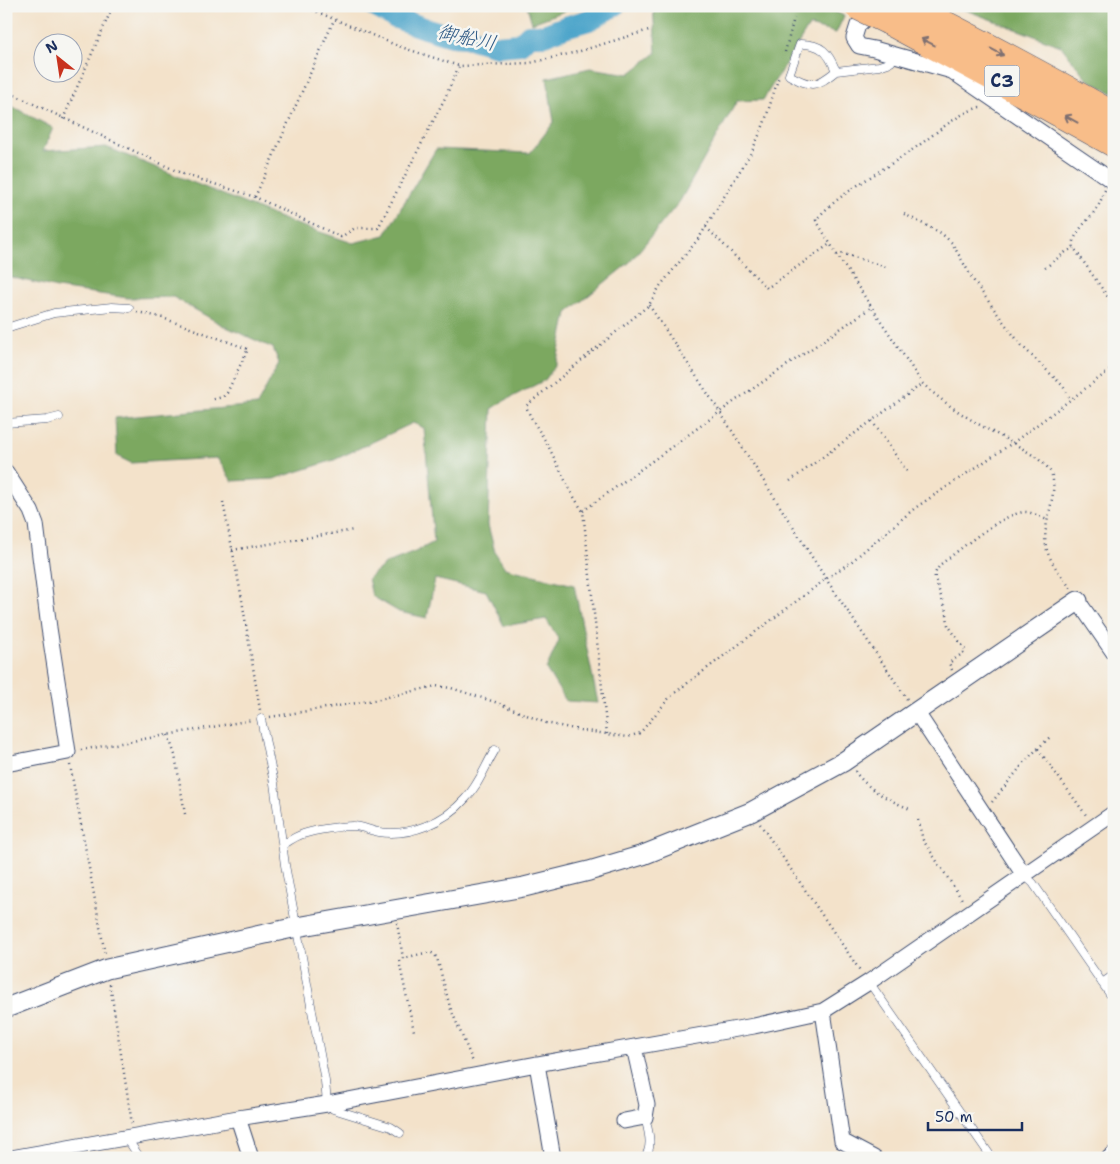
<svg xmlns="http://www.w3.org/2000/svg" width="1120" height="1164" font-family="'Shantell Sans','Klee One',sans-serif">
	<style>
		.forest { fill: #7ba861; stroke: #4b6c60 }
		.lines { fill: none; stroke-linecap: round; stroke-linejoin: round }
		.river { stroke: #4da5ca; stroke-width: 22 }
		.service-casing { stroke: #3b4a6e; stroke-width: 9 }
		.minor-casing { stroke: #3b4a6e; stroke-width: 17 }
		.tertiary-casing { stroke: #3b4a6e; stroke-width: 21 }
		.motorway-casing { stroke: #3b4a6e; stroke-width: 29 }
		.path { stroke: #3b4a6e; stroke-width: 2.5; stroke-dasharray: 1 4; stroke-linecap: butt }
		.service { stroke: #fff; stroke-width: 8 }
		.minor { stroke: #fff; stroke-width: 15 }
		.tertiary { stroke: #fff; stroke-width: 19 }
		.motorway { stroke: #f8bd89; stroke-width: 28 }
		.motorway-bridge-casing { stroke: #3b4a6e; stroke-width: 29; stroke-linecap: butt }
		.motorway-bridge { stroke: #f8bd89; stroke-width: 28 }
		.oneway { stroke: #7e6f71 }
		.labels { text-anchor: middle; stroke-width: 5; stroke-linejoin: round; paint-order: stroke }
		.shield { fill: #f6f6f2; stroke: #5d6b8a; stroke-width: 1 }
		.shield-label { font-size: 18px; font-weight: bold; fill: #1b2f5e }
		.water-label { font-size: 20px; font-style: italic; fill: #2c5884; stroke: #f6f6f2 }
	</style>
	<rect width="100%" height="100%" fill="#f6f6f2"/>
	<filter id="ink" filterUnits="userSpaceOnUse"><feTurbulence type="fractalNoise" baseFrequency=".02" numOctaves="2"/><feDisplacementMap in="SourceGraphic" scale="10" xChannelSelector="R" yChannelSelector="G"/><feConvolveMatrix kernelMatrix="1 2 1 2 8 2 1 2 1" color-interpolation-filters="sRGB"/></filter>
	<filter id="wash" filterUnits="userSpaceOnUse"><feTurbulence type="fractalNoise" baseFrequency=".0096" numOctaves="4" result="noise"/><feDisplacementMap in="SourceGraphic" scale="20" xChannelSelector="R" yChannelSelector="G"/><feGaussianBlur stdDeviation="1.12" result="paint"/><feColorMatrix in="noise" values="0 0 0 0 0 0 0 0 0 0 0 0 0 0 0 0 0 1.4 0 .05"/><feComposite in="paint" operator="in"/></filter>
	<g filter="url(#wash)">
		<rect width="100%" height="100%" fill="#f3e2ca"/>
		<path class="forest" d="M527,6H578L532,23Z
			M653,6H824L844,16L836,33L809,26L763,100L737,101L680,201L630,262L567,313L556,365L545,380L504,401L492,409L488,525L495,552L505,568L574,585L598,703L566,701L546,669L559,640L546,619L504,626L486,591L435,579L427,618L399,612L372,596L368,578L387,563L415,552L434,542L424,428L413,423L334,460L274,479L232,481L217,458L131,463L117,456L115,418L257,405L279,363L273,348L224,326L173,297L128,298L57,288L6,276V103L53,128L43,151L106,147L290,222L353,243L385,235L436,149L530,153L554,122L547,78L590,68L629,74L656,53Z
			M963,6H1114V94L1087,79L1061,46L963,9Z"/>
		<g class="lines">
			<path class="river" d="M374,6L396,18L424,28L451,36L465,37L497,46L520,44L529,35H544L565,27L589,20L614,6"/>
		</g>
	</g>
	<g filter="url(#ink)">
		<g class="lines">
			<defs>
				<path id="service" d="M836,71C816,87 812,88 789,75L800,44C822,44 828,52 836,71L879,66L891,62L895,55
					M6,328L54,313L112,307L129,308
					M6,423L47,420L59,417
					M261,719L274,783L285,865L325,1081L327,1104
					M283,845C289,841 296,836 303,834C315,830 341,826 353,826C362,826 370,831 379,832C409,837 445,822 465,799C479,785 485,766 495,750
					M1024,875L1033,883L1114,1000
					M869,982L992,1158
					M1102,983L1114,975
					M330,1104L333,1109L391,1127L400,1133
					M126,1137L140,1158
					M644,1158C654,1147 648,1130 645,1117"/>
				<path id="minor" d="M876,9L858,25L854,38L859,46L874,49L952,71L1114,182
					M6,472L31,511L36,524L49,628L68,752L6,764
					M1078,601L1114,653
					M917,713L1024,875
					M823,1011L842,1141L874,1158
					M537,1064L553,1158
					M238,1118L251,1158
					M624,1121L645,1117L647,1105L634,1047
					M11,1158L238,1118L327,1104L537,1064L754,1026L823,1011L869,982L1114,813
					M1109,1158L1114,1154"/>
				<path id="tertiary" d="M6,1008L107,969L297,927L524,887L589,871L643,855L751,812L843,762L1078,601"/>
				<path id="motorway" d="M907,6C977,40 1046,78 1114,116
					M889,21L1038,101L1114,143"/>
			</defs>
			<use href="#service" class="service-casing"/>
			<use href="#minor" class="minor-casing"/>
			<use href="#tertiary" class="tertiary-casing"/>
			<use href="#motorway" class="motorway-casing"/>
			<path class="path" d="M303,6L398,46L459,66L530,63L577,52L649,30
				M785,52L794,18
				M6,91L183,174L255,197L341,237L355,228H378L445,98L459,66
				M980,107C954,115 935,135 912,150C884,170 837,194 816,220L837,255L922,383C941,401 964,416 987,429C1002,437 1042,457 1050,471C1061,491 1041,524 1046,546C1049,562 1062,576 1071,589
				M63,119L113,6
				M1105,190C1102,197 1100,204 1096,209C1089,221 1071,233 1074,248L1114,306
				M255,197L334,20
				M904,214L941,233L952,243L975,283L1005,324L1022,346L1063,386L1070,399
				M706,227L767,288L830,244
				M837,255L841,253L886,267
				M1045,268L1067,251L1074,248
				M649,305L720,412L826,579L907,699
				M137,312L160,317L248,349L227,393L223,397L210,400
				M872,421L908,473
				M790,481L922,384
				M223,502L241,594L260,710
				M583,511L735,401L872,307
				M232,550L354,530
				M952,670L949,663L966,651L948,625L947,614L935,579C934,573 937,569 941,564C960,550 1002,513 1025,512C1032,512 1040,517 1047,520
				M270,717L375,700L436,686L451,688L495,702L546,723L579,730L628,737L640,733L670,697L681,688L826,579L852,561L915,508L1014,442L1114,367
				M607,734L583,511C568,490 559,466 547,444C540,431 531,420 526,406L649,305L660,286L699,238L752,151L764,124L779,76
				M168,735L175,755L185,814
				M1038,749L1086,815
				M81,750L252,720
				M70,765L105,954
				M855,771C866,789 891,801 910,809
				M992,802L1028,758L1051,736
				M918,820L923,840L963,901
				M760,824L861,972
				M397,923L403,958L430,952L434,954L437,958L450,1007L473,1062
				M403,958L399,961L414,1031
				M110,984L132,1124"/>
			<use href="#service" class="service"/>
			<use href="#minor" class="minor"/>
			<use href="#tertiary" class="tertiary"/>
			<use href="#motorway" class="motorway"/>
			<defs>
				<path id="motorway-bridge" d="M858,6L889,21"/>
			</defs>
			<use href="#motorway-bridge" class="motorway-bridge-casing"/>
			<use href="#motorway-bridge" class="motorway-bridge"/>
		</g>
		<defs><path id="oneway-shaft" d="M-6 0H5M1.5-3L5.5 0L1.5 3" fill="none" stroke-width="1.6" stroke-linecap="round" stroke-linejoin="round" transform="scale(1.25)"/></defs>
		<g class="oneway">
			<use href="#oneway-shaft" transform="translate(928 42) rotate(-153)"/>
			<use href="#oneway-shaft" transform="translate(997 52) rotate(28)"/>
			<use href="#oneway-shaft" transform="translate(1071 119) rotate(-151)"/>
		</g>
	</g>
	<g class="labels">
		<rect class="shield" x="984.5" y="65.5" width="35" height="31" rx="4"/>
		<g class="shield-label">
			<text x="1002" y="87">C3</text>
		</g>
		<g class="water-label">
			<text transform="translate(467 37) rotate(12)" y="7">御船川</text>
		</g>
	</g>
	<rect width="1120" height="1164" fill="none" stroke="#f6f6f2" stroke-width="25"/>
	<g transform="translate(58 58) rotate(330)"><circle r="24" fill="#f6f6f2" stroke="#9ea6b7"/>
	<path d="M0-4L9 19L0 12L-9 19Z" fill="#c8321e"/>
	<text y="-8" font-size="14" font-weight="bold" text-anchor="middle" fill="#1b2f5e">N</text>
	</g>
	<path d="M928 1122v8h94v-8" fill="none" stroke="#1b2f5e" stroke-width="2.5"/>
	<text x="935" y="1122" font-size="15" fill="#1b2f5e" stroke="#f6f6f2" stroke-width="4" paint-order="stroke">50 m</text>
</svg>
